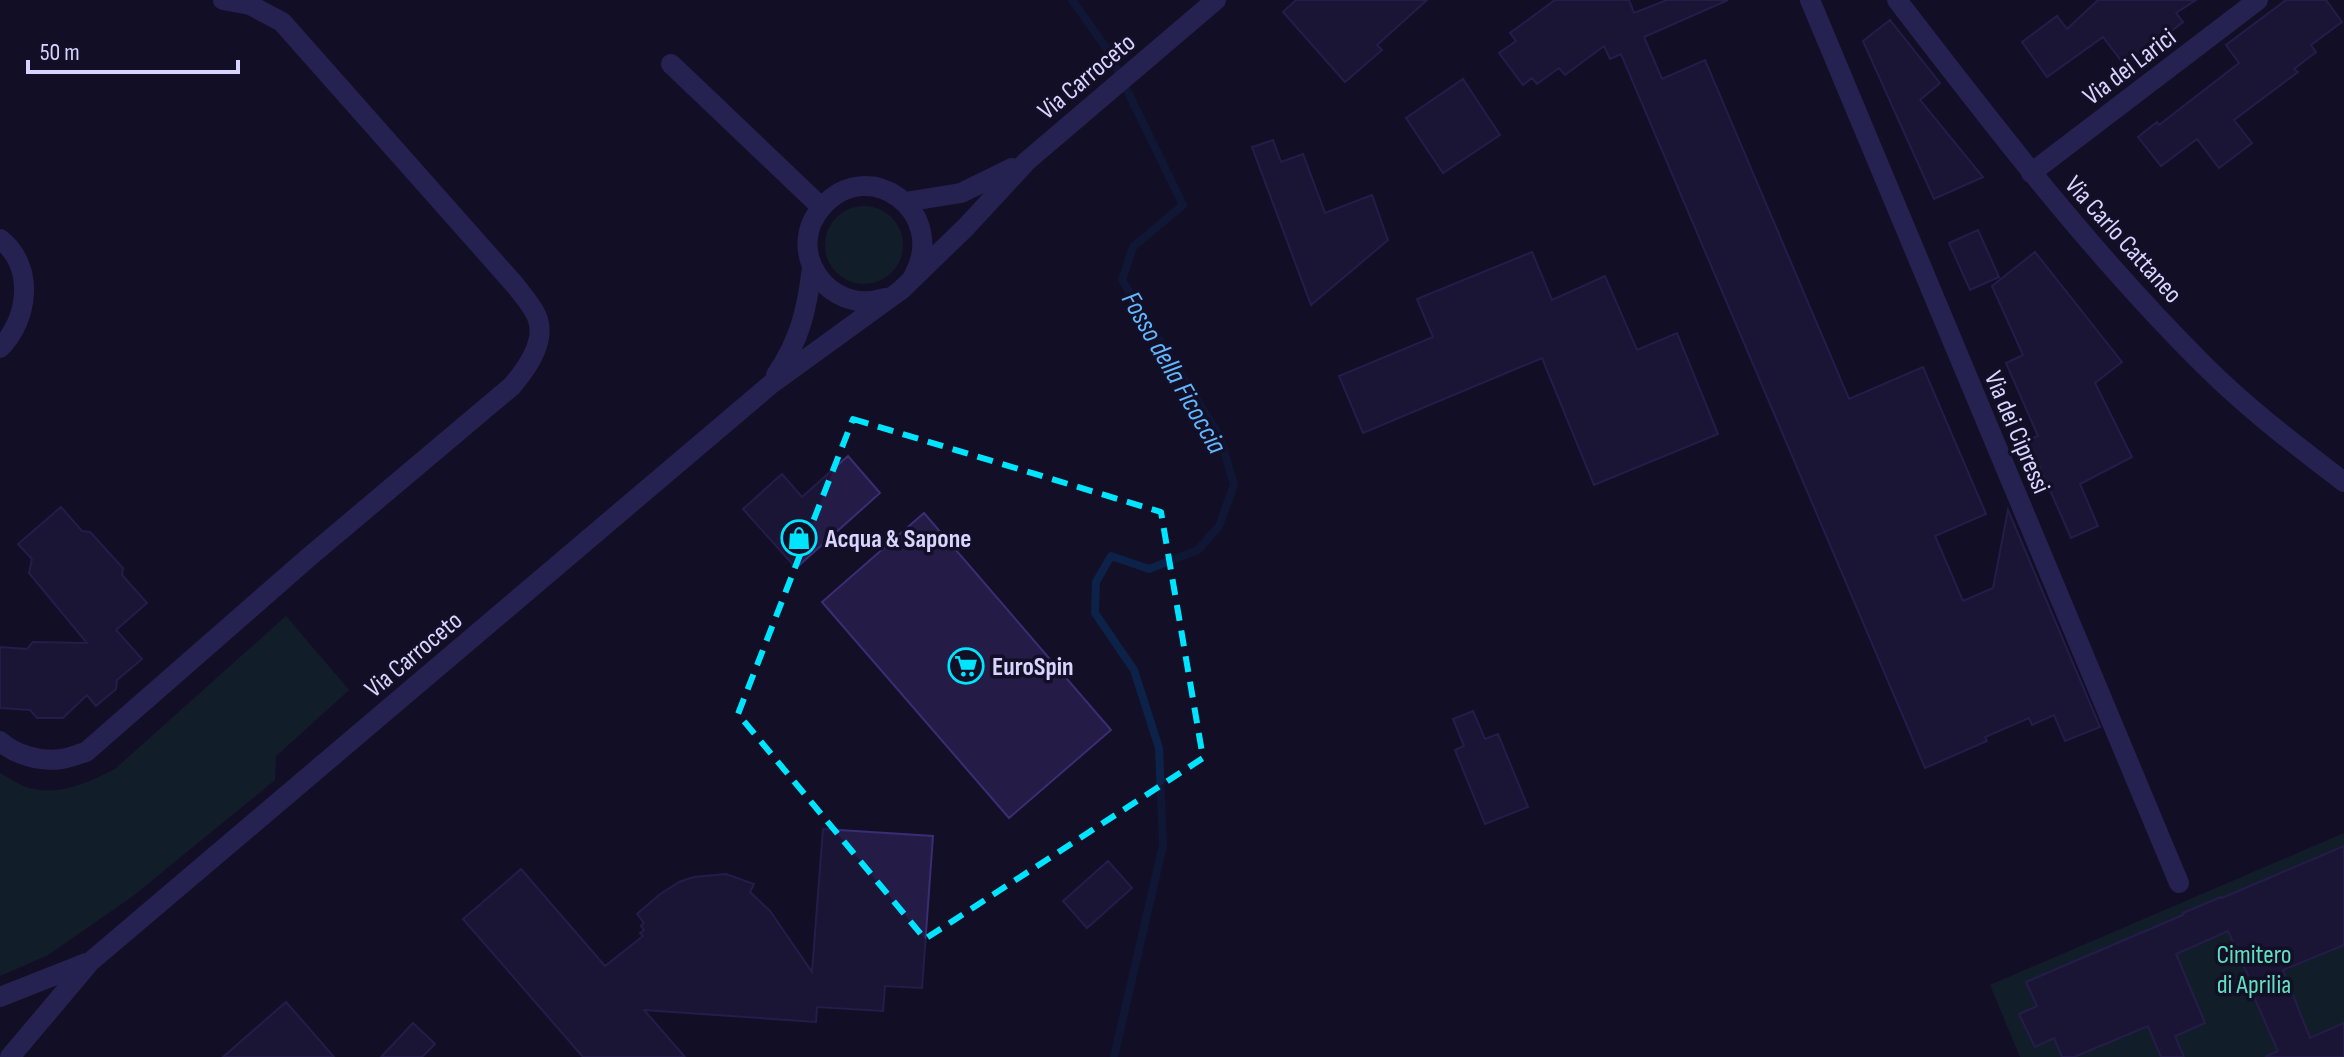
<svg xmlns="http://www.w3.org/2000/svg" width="2344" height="1057" font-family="'Sofia Sans Condensed',sans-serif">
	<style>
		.green { fill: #12302f }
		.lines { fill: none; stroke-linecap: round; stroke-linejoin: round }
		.stream { stroke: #0c2248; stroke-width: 8 }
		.building { fill: #241b47; stroke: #3b2d73; stroke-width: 2 }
		.minor { stroke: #3d3a85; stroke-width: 20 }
		.tertiary { stroke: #3d3a85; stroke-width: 20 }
		.marked { fill: none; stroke: #00e5ff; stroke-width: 6; stroke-dasharray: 16 10; stroke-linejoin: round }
		.labels { text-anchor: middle; stroke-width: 7; stroke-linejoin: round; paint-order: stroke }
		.street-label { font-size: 26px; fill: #d9d4ff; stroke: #130f26 }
		.poi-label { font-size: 26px; font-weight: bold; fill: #d9d4ff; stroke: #130f26; text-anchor: start }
		.park-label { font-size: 26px; fill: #5fe0c0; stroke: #130f26 }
		.water-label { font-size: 28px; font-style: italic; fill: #62b6ff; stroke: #130f26 }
	</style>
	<rect width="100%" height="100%" fill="#130f26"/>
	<path class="green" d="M825 245a39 39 0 1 1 78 0a39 39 0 1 1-78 0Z
		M286,616L349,690L276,756L275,780L133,896L48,955L0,976V773C9,778 19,785 29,788C59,796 88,783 115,769Z
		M2344,833V1057H2020L1990,985Z"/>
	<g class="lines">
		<path class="stream" d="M1072,0L1107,49L1183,205L1133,247L1122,280L1220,437L1234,485L1219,526L1198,550L1149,569L1111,556L1096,582L1095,613L1134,670L1159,748L1163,845L1114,1057"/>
	</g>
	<path class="building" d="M1296,0H1427L1377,45L1382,50L1345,82L1283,12Z
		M1555,0H1629L1634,13L1667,0H1728L1644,37L1662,79L1705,60L1849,399L1923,367L1986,514L1935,536L1963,601L1993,588L2008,510L2100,727L2065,741L2054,715L2032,725L2029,718L1985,737L1987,741L1925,768L1621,54L1610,59L1604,46L1565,75L1559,68L1537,84L1532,78L1523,85L1499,53L1516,41L1510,33Z
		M2098,0H2196L2176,13L2183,22L2126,67L2103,37L2047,77L2022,42L2057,16L2067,29Z
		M2286,0H2326L2342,22L2311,45L2316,52L2294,69L2298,72L2234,120L2252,143L2219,168L2197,139L2161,166L2138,137L2157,122L2159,125L2239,63L2226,45Z
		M1890,20L1940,83L1920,100L1983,177L1934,199L1863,41Z
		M1463,79L1500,135L1443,173L1406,118Z
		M1273,140L1281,162L1303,154L1325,213L1372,195L1388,240L1311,305L1252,147Z
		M1978,230L1999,277L1970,290L1949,243Z
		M1532,252L1552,300L1605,276L1637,350L1677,333L1718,434L1594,485L1542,358L1363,433L1339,376L1433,337L1417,299Z
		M2035,252L2122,362L2095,383L2132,457L2080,484L2098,526L2071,538L2028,440L2038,436L2006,363L2023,355L1992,286Z
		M848,456L880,493L796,568L743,509L782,474L802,497Z
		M61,507L82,531L90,532L123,568L122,575L147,603L116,630L142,659L117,680L116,689L96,706L87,695L63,718H37L30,710L0,708V647L27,649L33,642L87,643L29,573L32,559L18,544Z
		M924,513L1111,730L1009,818L822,602Z
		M1473,711L1485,739L1498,734L1528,807L1485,824L1455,750L1464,746L1453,719Z
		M823,829L933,836L922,988L885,986L883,1011L817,1007L816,1022L644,1010L685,1057H583L463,919L521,869L605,966L643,936L640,933L644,930L641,926L644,923L637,914L659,895L679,882L694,877L726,874L754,884L750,892L770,911L812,972Z
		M2344,846V945L2283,970L2310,1038L2344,1023V1057H2265L2278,1051L2250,988L2253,986L2228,931L2176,954L2205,1023L2175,1036L2184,1057H2161L2148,1026L2074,1057H2062L2054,1038L2035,1047L2019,1014L2037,1006L2026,982L2183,915V913L2221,897L2222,898Z
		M1108,861L1132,888L1087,928L1063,901Z
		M286,1002L334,1057H223Z
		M413,1023L435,1044L422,1057H381Z"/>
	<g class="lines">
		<path class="minor" d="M1810,0L2179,883
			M1897,0C1994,126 2091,253 2205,366C2248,409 2296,445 2344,482
			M671,64L821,207
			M2031,173L2258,0
			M0,239C35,266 29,319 0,348
			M0,741C15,755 41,762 61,759C69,758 78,754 86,752L309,557L512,386C528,367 550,337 534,311C529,302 521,293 515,285L282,22L250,5L223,0"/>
		<path class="tertiary" d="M905,202L961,193L1012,168
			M885,298C829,317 782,250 823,206C870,154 948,213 914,275
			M776,375C800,340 807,309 812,268
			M0,997L86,963
			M10,1057L90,962L770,385L901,290L966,227L1027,161L1216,0"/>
	</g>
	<path d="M0 0H2344V1057H0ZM853,419L1161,512L1203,758L925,939L738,714Z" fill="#130f26" fill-opacity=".55" fill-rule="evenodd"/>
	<path class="marked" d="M853,419L1161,512L1203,758L925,939L738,714Z"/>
	<defs>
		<symbol id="shop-ring" viewBox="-11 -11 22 22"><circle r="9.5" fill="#130f26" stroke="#00e5ff" stroke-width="1.5"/><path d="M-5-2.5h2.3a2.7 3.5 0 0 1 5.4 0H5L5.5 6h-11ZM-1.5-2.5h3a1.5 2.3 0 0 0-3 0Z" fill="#00e5ff"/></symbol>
		<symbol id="supermarket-ring" viewBox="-11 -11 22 22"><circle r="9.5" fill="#130f26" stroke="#00e5ff" stroke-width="1.5"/><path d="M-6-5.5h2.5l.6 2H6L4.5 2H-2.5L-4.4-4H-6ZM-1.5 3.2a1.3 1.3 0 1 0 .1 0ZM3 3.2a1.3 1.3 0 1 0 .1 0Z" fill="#00e5ff"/></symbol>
	</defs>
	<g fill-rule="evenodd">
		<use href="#shop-ring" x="779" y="518" width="40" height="40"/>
		<use href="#supermarket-ring" x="946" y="646" width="40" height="40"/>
	</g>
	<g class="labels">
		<g class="street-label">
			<text transform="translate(2129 66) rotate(-37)" y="9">Via dei Larici</text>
			<text transform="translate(1086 76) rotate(-40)" y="9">Via Carroceto</text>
			<text transform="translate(2124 239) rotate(48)" y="9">Via Carlo Cattaneo</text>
			<text transform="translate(2018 432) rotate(67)" y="9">Via dei Cipressi</text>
			<text transform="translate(413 654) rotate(-40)" y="9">Via Carroceto</text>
		</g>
		<g class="poi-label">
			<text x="825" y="547">Acqua &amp; Sapone</text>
			<text x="992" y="675">EuroSpin</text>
		</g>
		<g class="park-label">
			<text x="2254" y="963">Cimitero<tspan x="2254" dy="30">di Aprilia</tspan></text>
		</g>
		<g class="water-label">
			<text transform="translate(1175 372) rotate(60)" y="10">Fosso della Ficoccia</text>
		</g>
	</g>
	<path d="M28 60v12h210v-12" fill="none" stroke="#d9d4ff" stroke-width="4"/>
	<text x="40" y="60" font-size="24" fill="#d9d4ff" stroke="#130f26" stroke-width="6" paint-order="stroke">50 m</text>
</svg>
